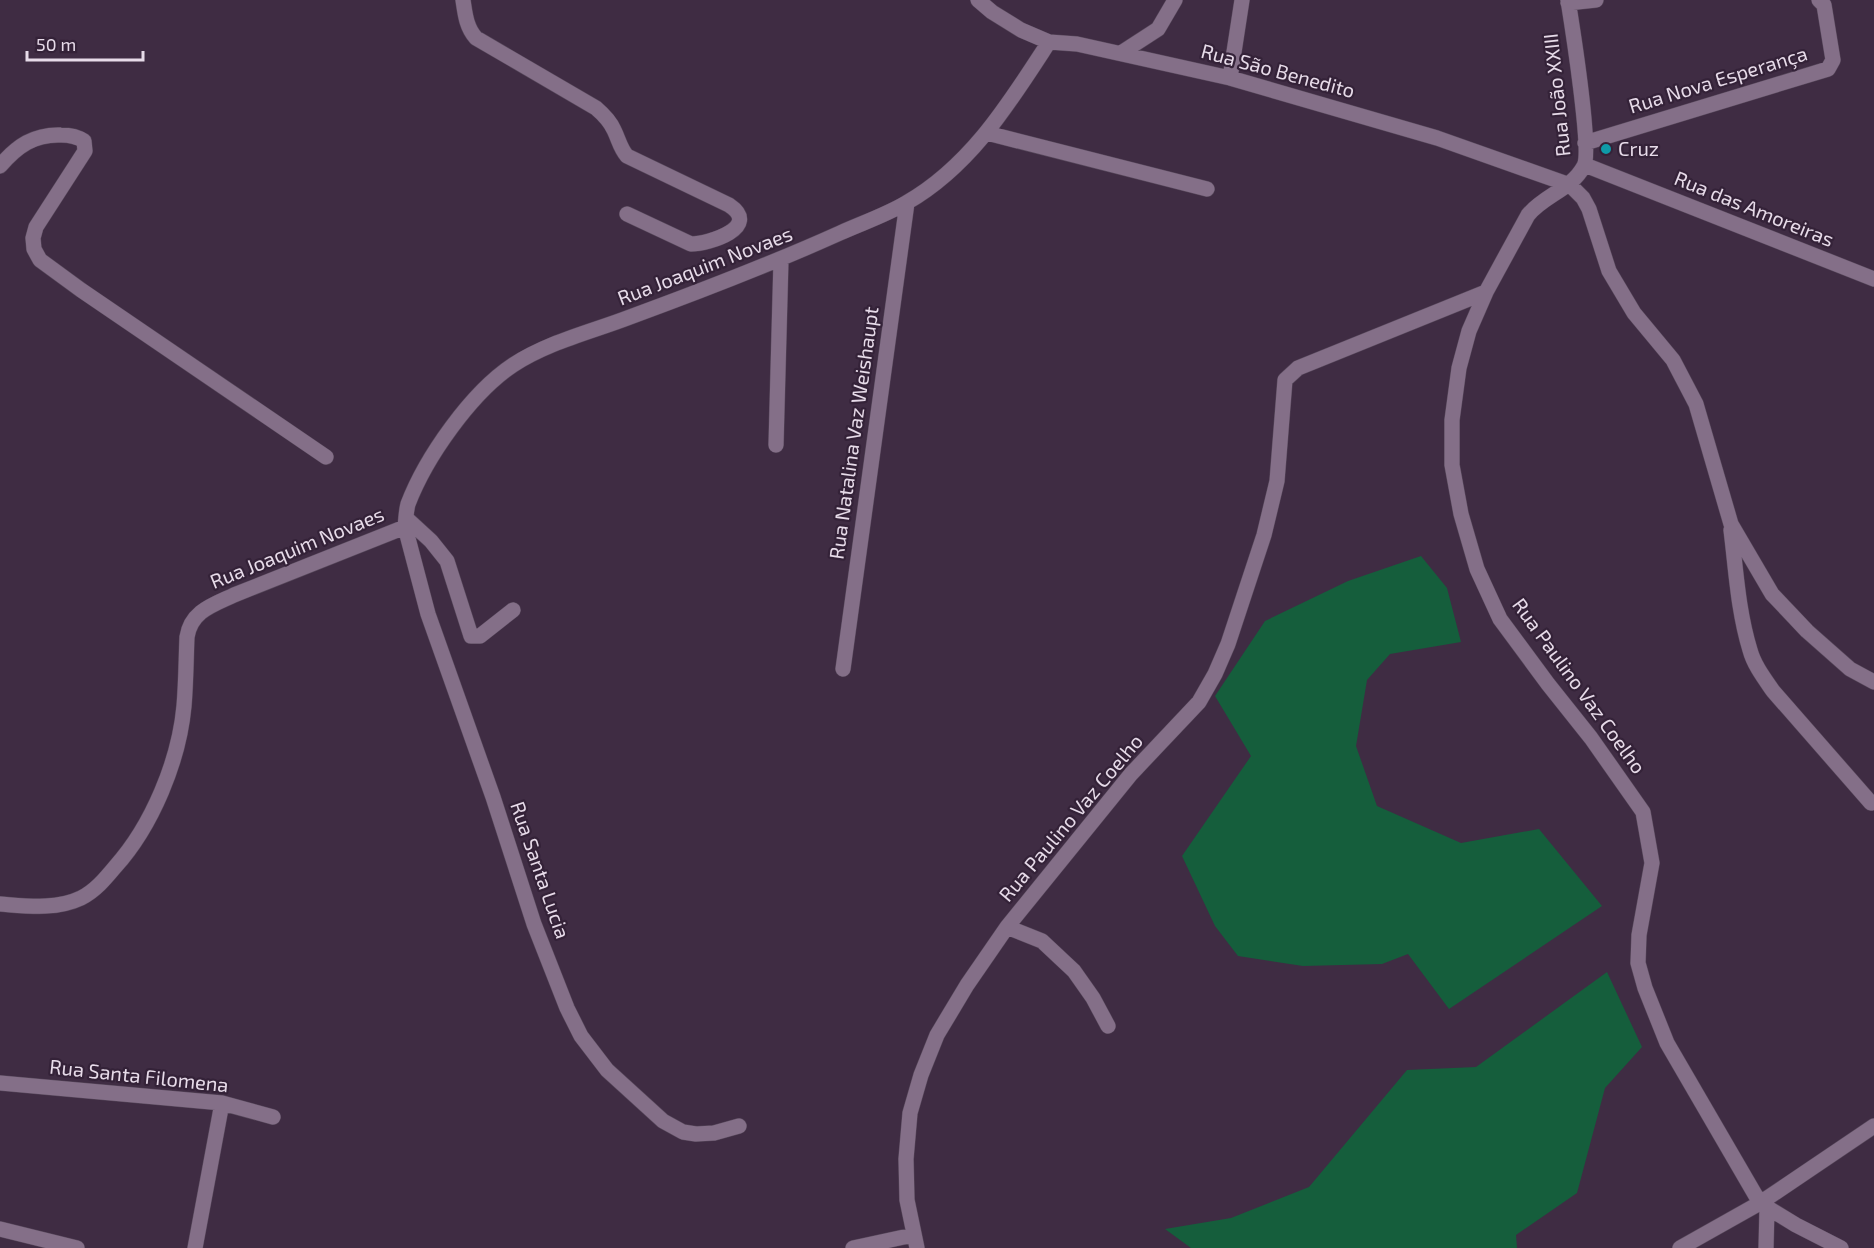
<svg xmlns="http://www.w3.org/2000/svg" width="1874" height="1248" font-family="'Exo 2',sans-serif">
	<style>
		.green { fill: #155e3c }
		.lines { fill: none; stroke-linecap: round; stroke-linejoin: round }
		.minor-casing { stroke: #57485b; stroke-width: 16 }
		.minor { stroke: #846f88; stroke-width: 15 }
		.culture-dot { fill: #0f9aa8; stroke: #342238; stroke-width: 2 }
		.labels { text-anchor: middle; stroke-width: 4.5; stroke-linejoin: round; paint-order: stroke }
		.street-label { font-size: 20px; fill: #e7dbe9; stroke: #342238 }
		.poi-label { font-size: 20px; fill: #e7dbe9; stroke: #342238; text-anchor: start }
	</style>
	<rect width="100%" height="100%" fill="#3f2c43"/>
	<path class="green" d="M1421,556L1447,588L1461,642L1390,654L1367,680L1356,746L1377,806L1461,843L1539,829L1602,906L1449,1009L1408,954L1382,964L1303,966L1238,956L1215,926L1182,856L1251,756L1215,696L1265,621L1348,581Z
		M1607,972L1642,1047L1605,1088L1577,1193L1516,1235L1517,1248H1191L1165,1229L1231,1218L1309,1187L1407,1070L1476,1067Z"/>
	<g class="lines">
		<defs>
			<path id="minor" d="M463,0C465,13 466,27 476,38L596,108C603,114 610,121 614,130C619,140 620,148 627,156L729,205C762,227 709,244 691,244L627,214
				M978,0L992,12L1021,30L1049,42L1077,44L1230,78L1437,138L1570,185L1583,198L1589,209L1609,271L1634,313L1673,360L1696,404L1731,524L1772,594L1807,631L1850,669L1874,682
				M1568,0C1572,25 1592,151 1584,166C1571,190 1544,195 1528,215L1486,292L1469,331L1459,368L1452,420V465L1461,514L1477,569L1500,619L1548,684L1591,738L1643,812L1652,863L1639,935L1638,963L1645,988L1667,1043L1760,1203L1796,1225L1841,1248
				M1568,3L1596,0
				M1121,53L1158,29L1175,0
				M1230,78L1242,0
				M987,133L1207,189
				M1585,143L1828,69L1833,60L1824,5L1819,0
				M1585,165L1874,279
				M0,166C17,146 34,134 61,135C69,135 78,137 84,141L85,151L36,227L33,238L34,249L40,260L81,290L326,457
				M776,445L781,260
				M406,518L431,541L447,561L471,636H480L513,610
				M405,527L428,614L493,797L534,924L567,1008L581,1036L607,1070L663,1121L683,1132L696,1134L714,1133L739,1126
				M1731,530C1736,570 1738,611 1750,650C1754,665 1764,678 1773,691L1871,803
				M843,669L907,203
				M0,904C27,906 56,910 81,898C95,891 105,879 115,867C152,826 179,761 184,706C186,683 186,660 187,637C191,611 213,605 234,595L405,527C406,519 406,511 408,504C426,457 471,393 513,365C548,342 591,332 630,317C701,291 771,264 840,233C862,223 886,215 906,203C971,166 1010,102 1049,42
				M1007,927L1042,941L1074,971L1093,998L1108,1026
				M0,1083L222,1103L273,1117
				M0,1229L77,1248
				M195,1248L222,1103
				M853,1248L913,1235
				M917,1248L907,1200L906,1159L910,1113L921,1075L937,1035L967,985L1007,927L1131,774L1199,702L1215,674L1228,644L1264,535L1277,481L1285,380L1298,368L1486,292
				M1680,1248L1760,1203L1874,1126
				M1766,1248L1767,1208"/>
		</defs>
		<use href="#minor" class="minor-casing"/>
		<use href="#minor" class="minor"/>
	</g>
	<circle class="culture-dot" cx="1606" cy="149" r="6"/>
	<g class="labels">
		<g class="street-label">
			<text transform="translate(1278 71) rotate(15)" y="7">Rua São Benedito</text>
			<text transform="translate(1718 80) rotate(-17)" y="7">Rua Nova Esperança</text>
			<text transform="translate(1557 95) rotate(-96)" y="7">Rua João XXIII</text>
			<text transform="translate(1754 209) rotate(22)" y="7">Rua das Amoreiras</text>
			<text transform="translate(705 266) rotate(-21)" y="7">Rua Joaquim Novaes</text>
			<text transform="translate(854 433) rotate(-82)" y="7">Rua Natalina Vaz Weishaupt</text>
			<text transform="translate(297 548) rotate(-22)" y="7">Rua Joaquim Novaes</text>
			<text transform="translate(1579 686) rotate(54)" y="7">Rua Paulino Vaz Coelho</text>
			<text transform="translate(1071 818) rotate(-50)" y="7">Rua Paulino Vaz Coelho</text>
			<text transform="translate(540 870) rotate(71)" y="7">Rua Santa Lucia</text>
			<text transform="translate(139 1076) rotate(6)" y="7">Rua Santa Filomena</text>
		</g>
		<g class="poi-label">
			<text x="1618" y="156">Cruz</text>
		</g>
	</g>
	<path d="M27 51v9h116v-9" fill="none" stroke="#e7dbe9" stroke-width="3"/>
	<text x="36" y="51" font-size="18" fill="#e7dbe9" stroke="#342238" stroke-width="4.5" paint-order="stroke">50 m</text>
</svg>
